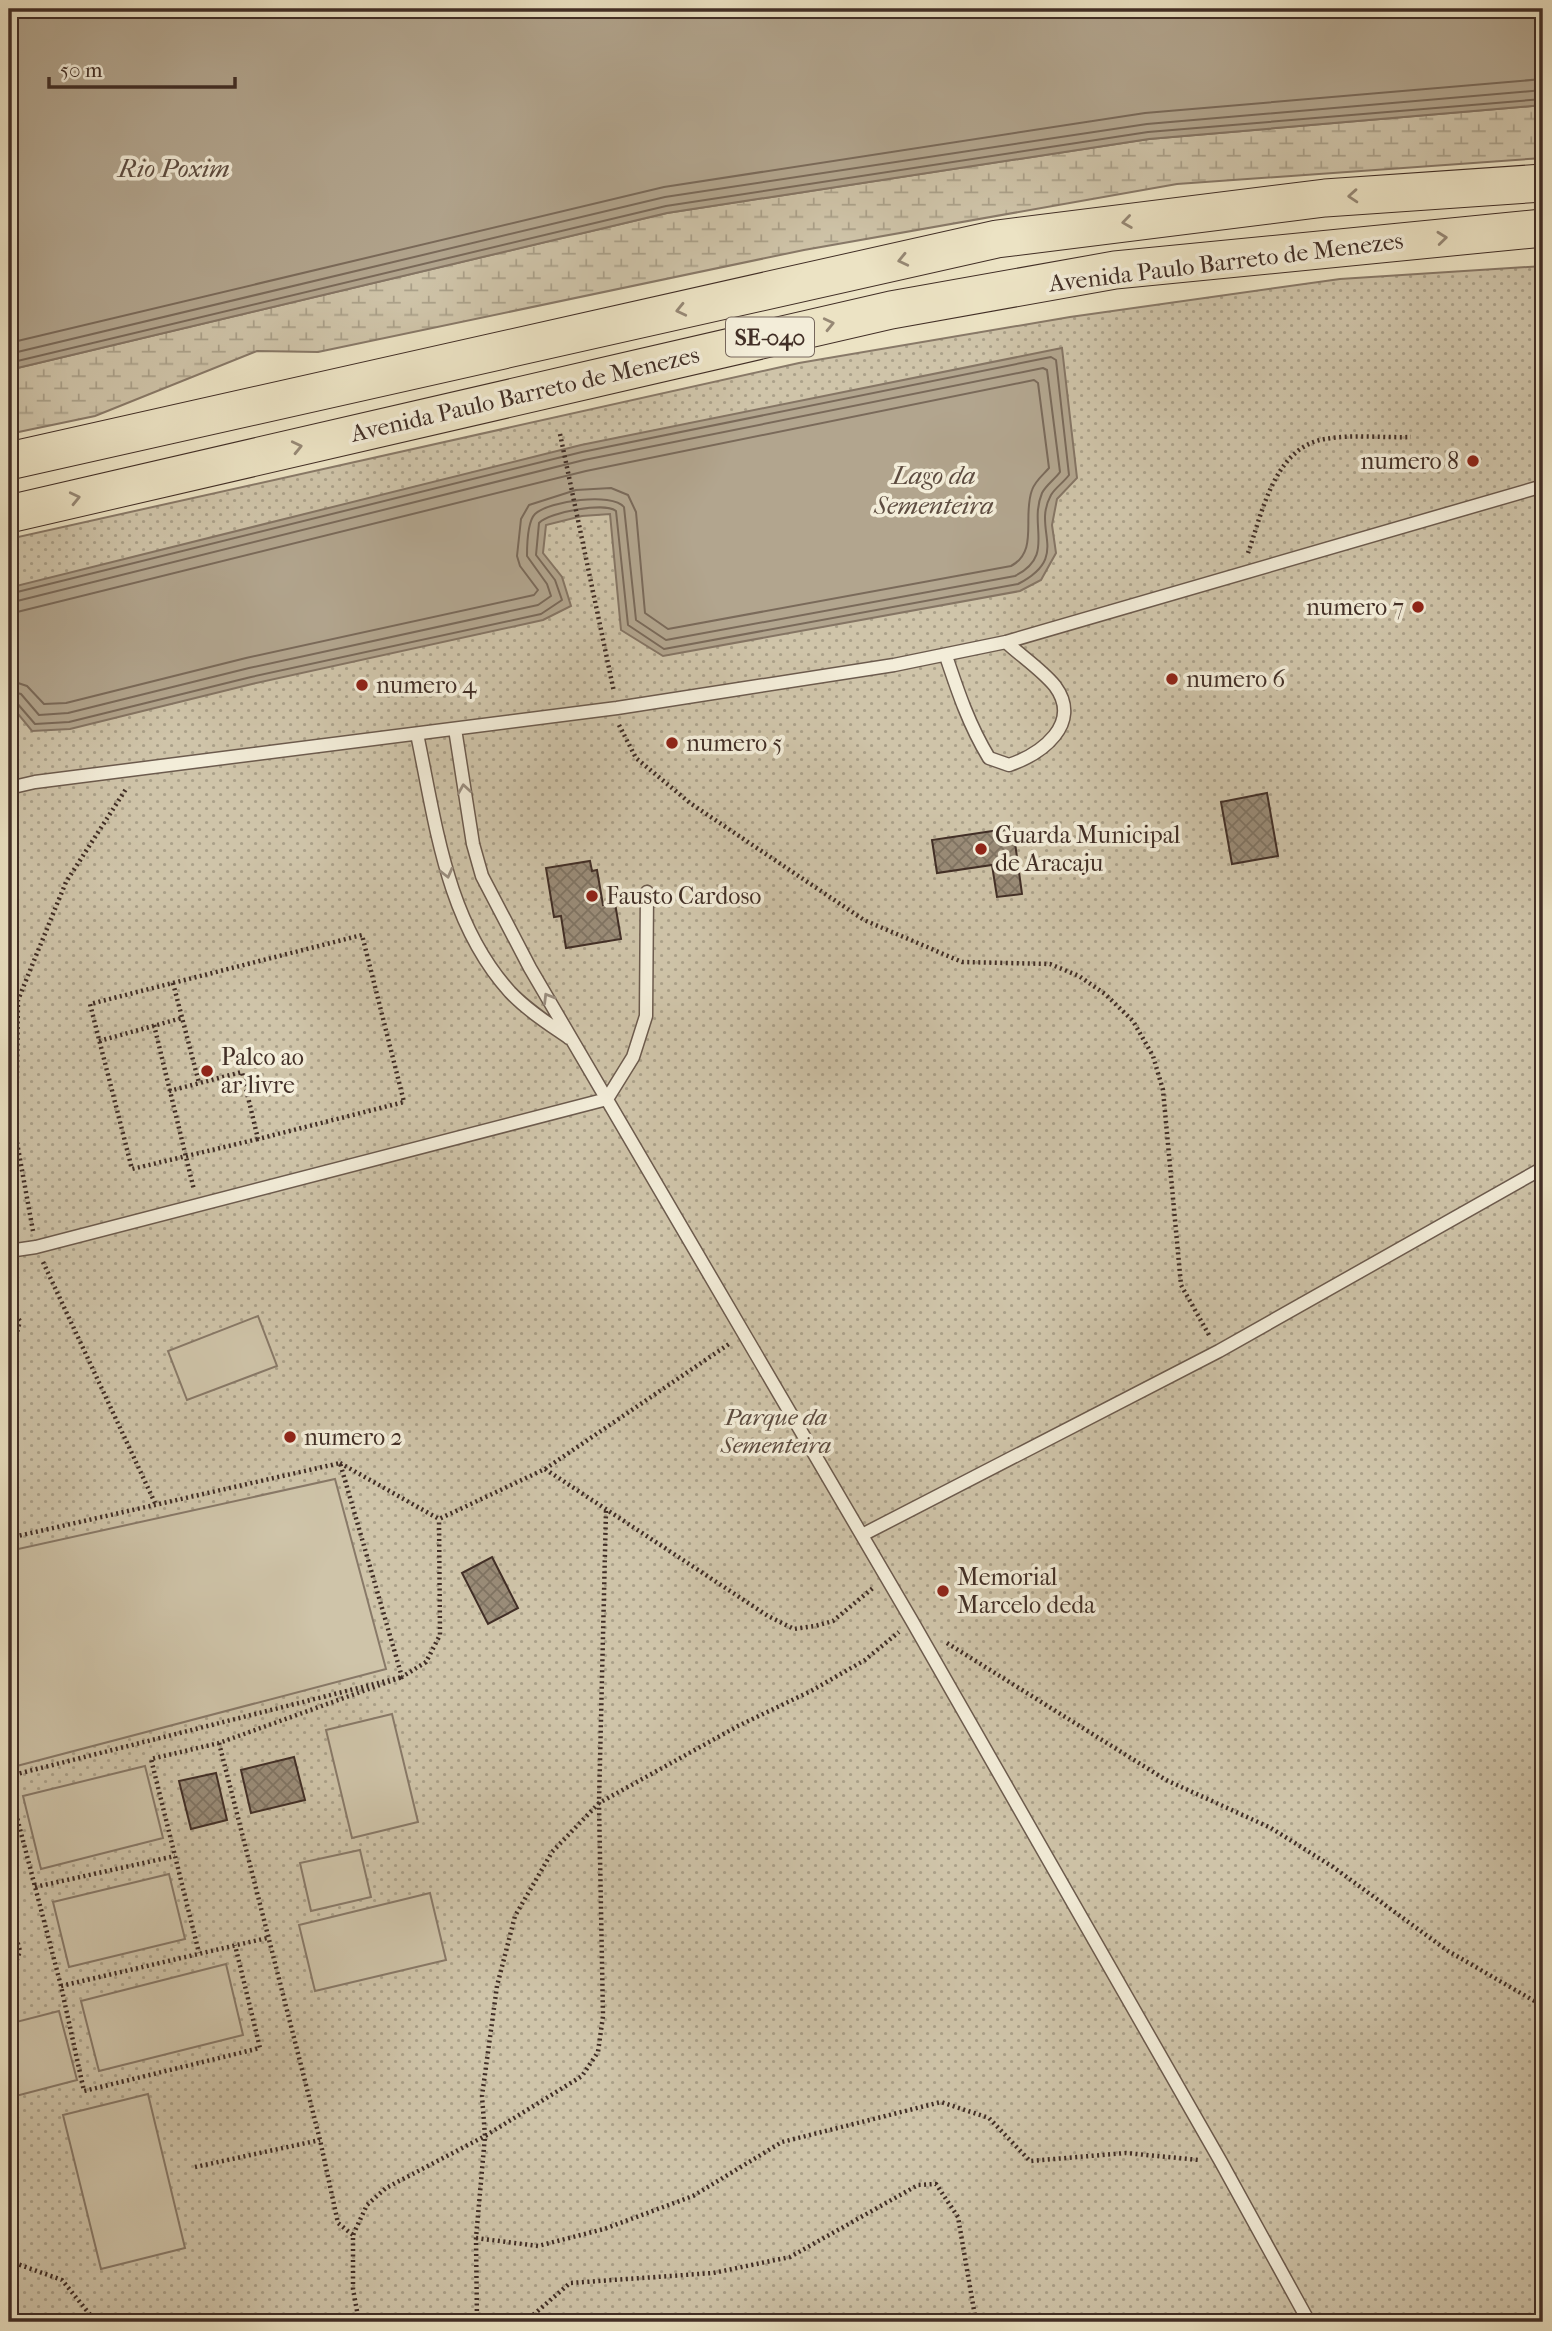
<svg xmlns="http://www.w3.org/2000/svg" width="1552" height="2331" font-family="'IM FELL French Canon',serif">
	<style>
		.wetland { fill: url(#wetland-marsh); stroke: #887968; stroke-width: 2 }
		.park { fill: url(#park-dots); stroke: #887968; stroke-width: 2 }
		.garden { fill: #cfc4a9; stroke: #887968; stroke-width: 2 }
		.water { fill: #b2a58e; stroke: #857564; stroke-width: 2 }
		.lines { fill: none; stroke-linecap: round; stroke-linejoin: round }
		.shore { stroke: #7a6a5a; stroke-width: 2 }
		.building { fill: url(#building-cross-hatch); stroke: #412e26; stroke-width: 2 }
		.service-casing { stroke: #6c5b4e; stroke-width: 15 }
		.primary-casing { stroke: #412e26; stroke-width: 39 }
		.path { stroke: #412e26; stroke-width: 4.5; stroke-dasharray: 2 3.5; stroke-linecap: butt }
		.service { stroke: #f3edd9; stroke-width: 12 }
		.primary { stroke: #ece3c4; stroke-width: 37 }
		.oneway { stroke: #968875 }
		.oneway2 { stroke: #9a8e80 }
		.poi-dot { fill: #8f2418; stroke: #f3edd9; stroke-width: 2.5 }
		.labels { text-anchor: middle; stroke-width: 7; stroke-linejoin: round; paint-order: stroke }
		.shield { fill: #f3edd9; stroke: #76675c; stroke-width: 2 }
		.shield-label { font-size: 23px; font-weight: bold; fill: #412e26 }
		.street-label { font-size: 24px; fill: #412e26; stroke: #f3edd9 }
		.poi-label { font-size: 24px; fill: #412e26; stroke: #f3edd9; text-anchor: start }
		.park-label { font-size: 24px; font-style: italic; fill: #5d4c40; stroke: #f3edd9 }
		.water-label { font-size: 26px; font-style: italic; fill: #5d4c40; stroke: #f3edd9 }
	</style>
	<defs>
		<pattern id="wetland-marsh" width="20" height="14" patternUnits="userSpaceOnUse" patternTransform="scale(1.75)"><rect width="20" height="14" fill="#cfc4a9"/><path d="M1 5h8M5 5V1M11 12h8M15 12V8" fill="none" stroke="#aaa089"/></pattern>
		<pattern id="park-dots" width="8" height="8" patternUnits="userSpaceOnUse" patternTransform="scale(1.75)"><rect width="8" height="8" fill="#cfc4a9"/><path d="M2 2h.1M6 6h.1" fill="none" stroke="#aaa089" stroke-width="1.8" stroke-linecap="round"/></pattern>
		<pattern id="building-cross-hatch" width="8" height="8" patternUnits="userSpaceOnUse" patternTransform="scale(1.75)"><rect width="8" height="8" fill="#9a8c78"/><path d="M0 0l8 8M0 8l8-8" fill="none" stroke="#7f7362"/></pattern>
	</defs>
	<rect width="100%" height="100%" fill="#ece3c4"/>
	<filter id="stains"><feTurbulence type="fractalNoise" baseFrequency=".00286" numOctaves="4"/><feColorMatrix values="0 0 0 0 .2 0 0 0 0 .09 0 0 0 0 .02 0 0 0 .5 -.17"/></filter>
	<radialGradient id="worn" r=".72"><stop offset=".6" stop-color="#630" stop-opacity="0"/><stop offset="1" stop-color="#630" stop-opacity=".3"/></radialGradient>
	<path class="wetland" d="M1543,105V158L1177,184L804,250L318,352L257,351L95,416L9,434V370L667,213L1149,139Z"/>
	<path class="park" d="M1543,266V2322H9V539L799,363L1070,317L1340,279Z"/>
	<path class="garden" d="M258,1316L277,1366L187,1400L168,1351Z
		M335,1479L386,1669L13,1767L9,1751V1551Z
		M392,1714L418,1822L352,1838L326,1730Z
		M145,1766L163,1838L41,1869L23,1796Z
		M360,1850L371,1897L311,1911L300,1863Z
		M169,1874L185,1939L69,1967L53,1902Z
		M430,1893L446,1960L315,1991L299,1925Z
		M226,1964L243,2035L99,2071L81,2001Z
		M59,2011L77,2080L12,2097L9,2038L16,2022Z
		M148,2094L185,2248L101,2269L63,2115Z"/>
	<path class="water" d="M9,9H1543V105L1149,139L667,213L9,370Z
		M1062,348L1077,478L1057,499L1052,525L1056,553L1041,580L1020,591L663,656L621,630L610,514L582,516L546,525L543,553L562,577L571,606L543,620L252,684L70,729L32,731L9,703V594L12,587L581,445Z"/>
	<g class="lines">
		<path class="shore" d="M9,343L664,187L1145,113L1543,79
			M9,354L665,197L1147,124L1543,90
			M9,363L666,206L1148,132L1543,99
			M9,594L582,452L1051,357L1056,360L1069,475C1064,482 1055,488 1051,495C1031,531 1072,556 1018,584L664,649L628,625L616,511C605,502 549,512 539,523L536,555L555,580L562,600L541,614L251,677L69,722L35,724L16,702L9,700
			M9,603L584,460L1043,368L1047,370L1060,472C1055,479 1046,485 1042,493C1028,527 1056,555 1015,576L666,640L636,620L624,507C612,492 549,501 535,514C527,522 527,545 527,556L547,584L551,596L538,605L249,668L68,713L39,715L21,694L9,691
			M9,614L586,471L1034,380L1038,383L1049,468C1043,475 1035,481 1032,490C1022,517 1039,551 1011,566L668,629L645,613L636,512L628,495L611,488L576,490L529,505L521,519L517,556L520,566L538,590L534,595L246,658L66,703L44,704L27,686L9,680"/>
	</g>
	<path class="building" d="M1267,793L1278,856L1232,864L1221,802Z
		M1013,828L1022,894L997,897L992,865L937,873L932,840Z
		M590,861L592,871L597,870L603,905L615,903L621,939L566,948L561,916L554,917L546,868Z
		M492,1557L518,1608L488,1624L462,1573Z
		M294,1757L305,1800L251,1813L241,1770Z
		M216,1773L227,1820L191,1829L179,1781Z"/>
	<g class="lines">
		<defs>
			<path id="service" d="M946,656C958,692 969,725 989,758L1009,765C1041,754 1083,724 1055,686C1042,670 1021,656 1006,642
				M455,729L473,844L482,876L530,968L912,1621L1221,2162L1309,2322
				M417,734C436,824 446,921 510,992C527,1010 549,1024 569,1038
				M9,788L35,782L617,708L894,665L1006,642L1543,486
				M9,1251L36,1247L607,1099L633,1057L646,1016L647,892
				M862,1535L1219,1351L1543,1168"/>
			<path id="primary" d="M9,461L997,239L1325,198L1543,183
				M9,514L891,310L1115,270L1543,228"/>
		</defs>
		<use href="#service" class="service-casing"/>
		<use href="#primary" class="primary-casing"/>
		<path class="path" d="M560,434L614,692
			M1248,553C1262,514 1274,447 1325,439C1352,434 1383,438 1411,437
			M619,725L636,758L690,803L864,920L962,962L1050,964L1079,976L1105,994L1133,1021L1153,1056L1163,1090L1181,1285L1209,1335
			M173,983L199,1083
			M154,1025L194,1190
			M99,1041L182,1018
			M169,1091L242,1072L258,1139L404,1102L362,935L90,1004L132,1169L258,1139
			M33,1231L16,1137L18,1000L66,882L126,789
			M43,1262L155,1503
			M9,1306L20,1321L9,1363
			M340,1463L439,1519L545,1469L768,1616L794,1629L815,1626L833,1621L873,1588
			M545,1469L729,1344
			M9,1538L340,1463L402,1677L426,1662L440,1635L439,1519
			M947,1643L1166,1780L1271,1828L1333,1867L1448,1951L1543,2006
			M219,1743L320,2140L338,2223L353,2235
			M9,1776L402,1677L219,1743L151,1759L199,1953
			M9,1787L61,1986L84,2091L260,2048L235,1945
			M35,1887L175,1856
			M9,1911L20,1951L9,1982
			M61,1986L267,1938
			M195,2167L320,2140
			M476,2238L538,2246L604,2229L693,2196L782,2142L941,2102L989,2118L1030,2161L1126,2153L1199,2160
			M9,2261L62,2280L96,2322
			M359,2322L353,2289V2235L367,2205L386,2188L485,2136L582,2076L598,2052L603,2016L599,1803L606,1510
			M477,2322L476,2238L485,2136L482,2096L497,1986L515,1916L552,1852L599,1803L738,1726L811,1691L865,1660L899,1632
			M525,2322L570,2283L713,2273L790,2257L918,2185L936,2184L958,2217L976,2322"/>
		<use href="#service" class="service"/>
		<use href="#primary" class="primary"/>
	</g>
	<defs><path id="oneway-chevron" d="M-2-3.5L2.5 0L-2 3.5" fill="none" stroke-width="1.6" stroke-linecap="round" stroke-linejoin="round" transform="scale(1.75)"/></defs>
	<g class="oneway">
		<use href="#oneway-chevron" transform="translate(1353 196) rotate(176)"/>
		<use href="#oneway-chevron" transform="translate(1127 222) rotate(172)"/>
		<use href="#oneway-chevron" transform="translate(1442 238) rotate(-6)"/>
		<use href="#oneway-chevron" transform="translate(903 260) rotate(167)"/>
		<use href="#oneway-chevron" transform="translate(681 310) rotate(167)"/>
		<use href="#oneway-chevron" transform="translate(829 324) rotate(-13)"/>
		<use href="#oneway-chevron" transform="translate(297 447) rotate(-13)"/>
		<use href="#oneway-chevron" transform="translate(75 498) rotate(-13)"/>
	</g>
	<g class="oneway2">
		<use href="#oneway-chevron" transform="translate(464 789) rotate(-99)"/>
		<use href="#oneway-chevron" transform="translate(447 873) rotate(76)"/>
		<use href="#oneway-chevron" transform="translate(548 998) rotate(-121)"/>
	</g>
	<g class="poi-dot">
		<circle cx="1473" cy="461" r="7"/>
		<circle cx="1418" cy="607" r="7"/>
		<circle cx="1172" cy="679" r="7"/>
		<circle cx="362" cy="685" r="7"/>
		<circle cx="672" cy="743" r="7"/>
		<circle cx="981" cy="849" r="7"/>
		<circle cx="592" cy="896" r="7"/>
		<circle cx="207" cy="1071" r="7"/>
		<circle cx="290" cy="1437" r="7"/>
		<circle cx="943" cy="1591" r="7"/>
	</g>
	<g class="labels">
		<rect class="shield" x="726" y="317.5" width="88" height="39" rx="5"/>
		<g class="shield-label">
			<text x="770" y="345">SE-040</text>
		</g>
		<g class="street-label">
			<text transform="translate(1226 262) rotate(-7)" y="8">Avenida Paulo Barreto de Menezes</text>
			<text transform="translate(525 394) rotate(-13)" y="8">Avenida Paulo Barreto de Menezes</text>
		</g>
		<g class="poi-label">
			<text x="1459" y="469" text-anchor="end">numero 8</text>
			<text x="1404" y="615" text-anchor="end">numero 7</text>
			<text x="1186" y="687">numero 6</text>
			<text x="376" y="693">numero 4</text>
			<text x="686" y="751">numero 5</text>
			<text x="995" y="843">Guarda Municipal<tspan x="995" dy="28">de Aracaju</tspan></text>
			<text x="606" y="904">Fausto Cardoso</text>
			<text x="221" y="1065">Palco ao<tspan x="221" dy="28">ar livre</tspan></text>
			<text x="304" y="1445">numero 2</text>
			<text x="957" y="1585">Memorial<tspan x="957" dy="28">Marcelo deda</tspan></text>
		</g>
		<g class="park-label">
			<text x="776" y="1425">Parque da<tspan x="776" dy="28">Sementeira</tspan></text>
		</g>
		<g class="water-label">
			<text x="174" y="177">Rio Poxim</text>
			<text x="934" y="484">Lago da<tspan x="934" dy="30">Sementeira</tspan></text>
		</g>
	</g>
	<rect width="1552" height="2331" fill="none" stroke="#ece3c4" stroke-width="35"/>
	<rect x="10" y="10" width="1531" height="2310" fill="none" stroke="#412e26" stroke-width="3.5"/>
	<rect x="18" y="18" width="1517" height="2296" fill="none" stroke="#412e26" stroke-width="2"/>
	<path d="M49 77v10h186v-10" fill="none" stroke="#412e26" stroke-width="3.5"/>
	<text x="60" y="77" font-size="21" fill="#412e26" stroke="#f3edd9" stroke-width="5" paint-order="stroke">50 m</text>
	<rect width="100%" height="100%" filter="url(#stains)"/>
	<rect width="100%" height="100%" fill="url(#worn)"/>
</svg>
